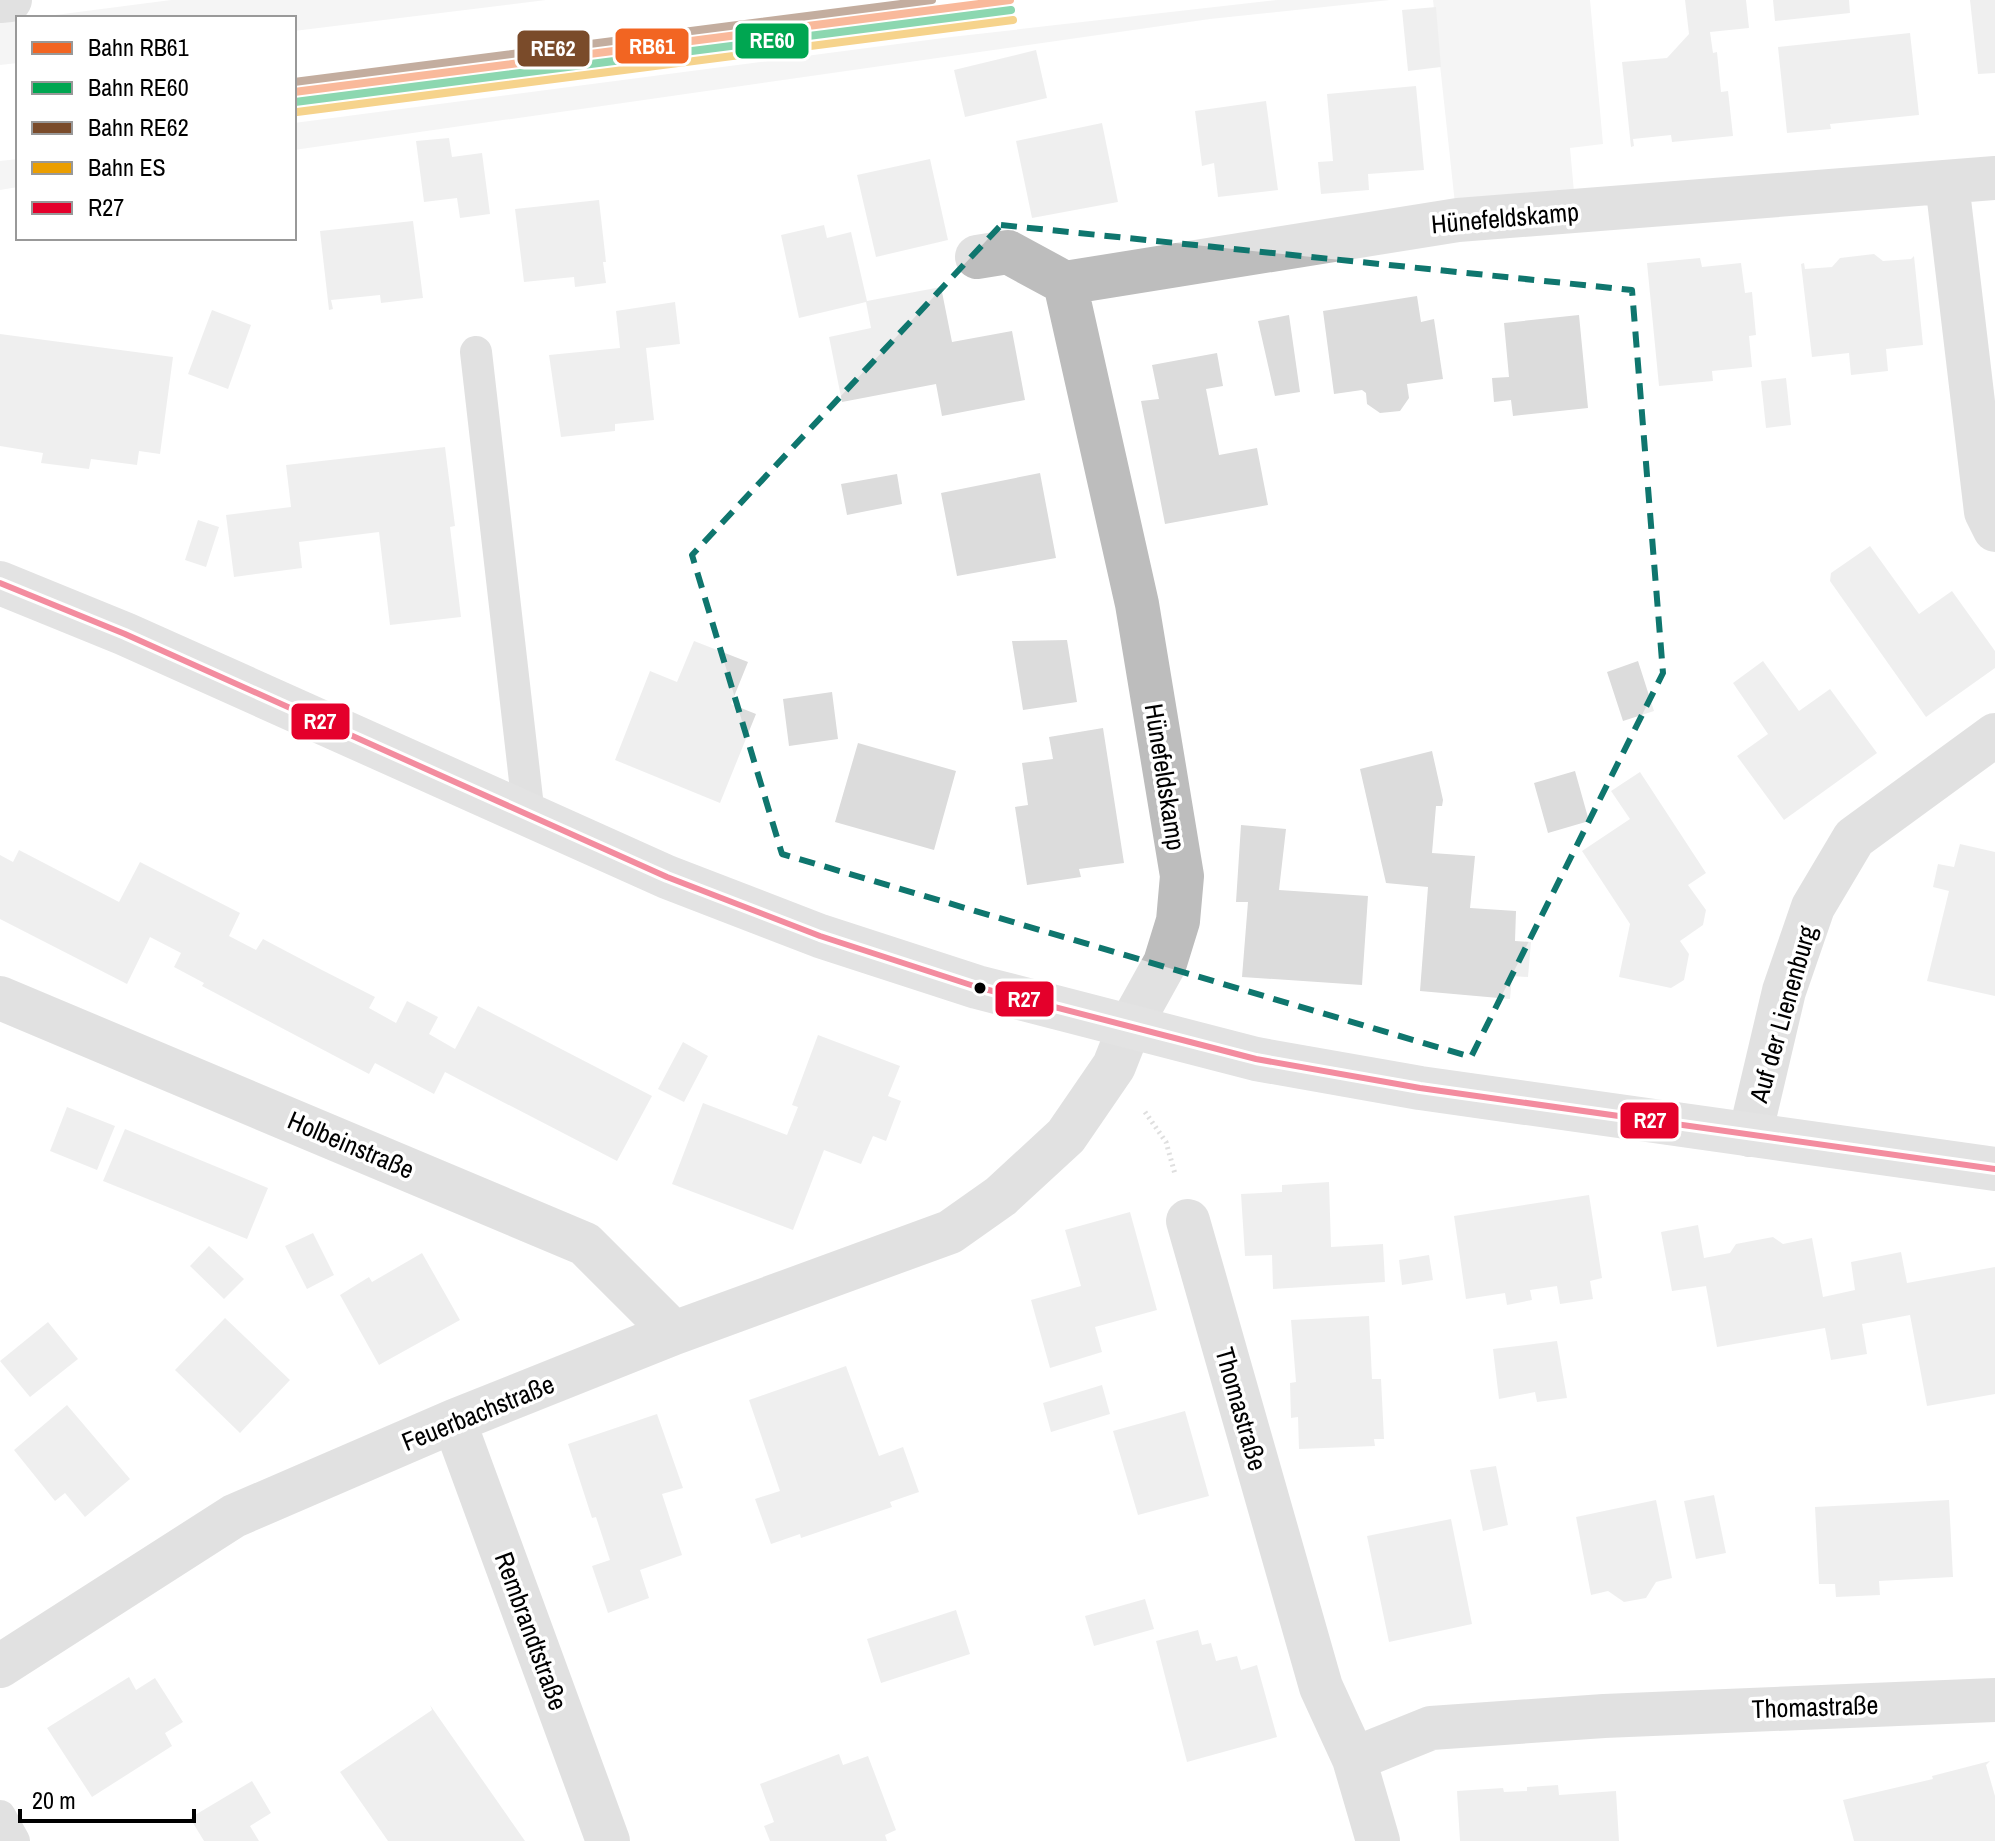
<svg xmlns="http://www.w3.org/2000/svg" width="1995" height="1841" font-family="'Archivo Narrow',sans-serif">
	<style>
		.green { fill: #e9e9e9 }
		.building { fill: #dcdcdc }
		.lines { fill: none; stroke-linecap: round; stroke-linejoin: round }
		.path { stroke: #b8b8b8; stroke-width: 5; stroke-dasharray: 2 4; stroke-linecap: butt }
		.service { stroke: #bdbdbd; stroke-width: 32 }
		.minor { stroke: #bdbdbd; stroke-width: 44 }
		.secondary { stroke: #c0c0c0; stroke-width: 44 }
		.bus-1-casing { stroke: #fff; stroke-width: 12 }
		.bus-1 { stroke: #e4002b; stroke-width: 6 }
		.rail-1-casing { stroke: #fff; stroke-width: 14 }
		.rail-2-casing { stroke: #fff; stroke-width: 14 }
		.rail-3-casing { stroke: #fff; stroke-width: 14 }
		.rail-4-casing { stroke: #fff; stroke-width: 14 }
		.rail-1 { stroke: #f26522; stroke-width: 8 }
		.rail-2 { stroke: #00a651; stroke-width: 8 }
		.rail-3 { stroke: #7a4b2a; stroke-width: 8 }
		.rail-4 { stroke: #eb9e00; stroke-width: 8 }
		.marked { fill: none; stroke: #0f766e; stroke-width: 6; stroke-dasharray: 16 10; stroke-linejoin: round }
		.bus-dot { fill: #000; stroke: #fff; stroke-width: 3 }
		.labels { text-anchor: middle; stroke-width: 7; stroke-linejoin: round; paint-order: stroke }
		.street-label { font-size: 26px; fill: #000; stroke: #fff }
		.line-badge { stroke: #fff; stroke-width: 3 }
		.badge-label { font-size: 22px; text-anchor: middle; font-weight: bold; fill: #fff }
	</style>
	<rect width="100%" height="100%" fill="#fff"/>
	<path class="green" d="M171,0H546L294,31V18H32Z
		M1277,0H1390L1210,19L294,150V123L951,37Z
		M1433,0H1590L1603,144L1570,148L1574,192L1455,204Z
		M18,20V63L0,65V22Z
		M18,159V187L0,190V161Z"/>
	<path class="building" d="M1685,0H1746L1749,28L1710,32L1713,53L1717,52L1721,92L1728,91L1733,136L1672,142L1671,135L1633,139L1634,146L1631,147L1622,62L1667,58L1689,34Z
		M1773,0H1849L1850,13L1775,21Z
		M1970,0H1995V73L1978,74Z
		M1436,7L1441,67L1408,71L1402,10Z
		M1910,33L1919,115L1830,124L1831,129L1787,133L1778,47Z
		M1036,50L1047,98L965,117L954,70Z
		M1416,86L1424,170L1368,174L1369,190L1321,194L1318,162L1333,161L1327,94Z
		M1266,101L1278,190L1218,197L1214,163L1202,166L1195,111Z
		M1102,123L1118,202L1032,218L1016,141Z
		M449,138L452,157L482,153L490,214L460,218L457,198L424,202L416,141Z
		M930,159L948,240L876,257L857,175Z
		M599,200L606,262H603L606,283L575,287L574,277L524,282L515,209Z
		M413,221L423,298L381,303L380,295L331,300L333,309L329,310L320,231Z
		M824,225L827,238L851,232L867,301L941,287L952,342L1012,331L1025,400L942,416L936,384L842,402L829,337L871,328L866,302L799,318L781,235Z
		M1874,254L1883,261L1911,259L1914,256L1923,345L1886,349L1888,371L1851,375L1849,353L1812,357L1801,264L1804,263L1805,269L1832,267L1840,258Z
		M1700,258L1702,267L1741,263L1745,293L1752,292L1756,335L1749,336L1752,367L1712,371L1713,381L1659,386L1647,263Z
		M1417,296L1421,322L1434,319L1443,379L1407,384L1409,398L1400,411L1380,413L1367,404L1366,393L1362,390L1334,394L1323,311Z
		M675,302L680,344L646,348L654,420L615,424V431L561,437L549,355L620,348L616,311Z
		M212,310L251,325L228,389L188,374Z
		M1289,315L1300,392L1275,396L1258,321Z
		M1579,315L1588,408L1513,416L1511,400L1494,402L1492,378L1509,377L1504,323Z
		M0,334L173,357L160,454L139,451L137,465L91,459L89,469L41,463L43,453L0,446Z
		M1217,353L1223,386L1206,389L1219,455L1257,448L1268,505L1165,524L1141,401L1159,399L1152,365Z
		M1786,378L1791,425L1766,428L1761,381Z
		M445,447L455,526L450,527L461,617L390,625L379,532L299,542L302,568L234,577L226,515L291,507L286,465Z
		M1040,473L1056,558L957,576L941,493Z
		M897,474L902,504L847,515L841,484Z
		M198,520L219,527L206,567L185,560Z
		M1870,546L1919,614L1952,591L1995,651V668L1926,717L1830,581L1831,573Z
		M1067,640L1077,702L1023,710L1012,641Z
		M694,641L748,662L731,704L756,714L720,803L615,760L650,671L677,682Z
		M1638,661L1654,711L1623,721L1607,672Z
		M1763,661L1799,711L1830,689L1877,753L1784,820L1737,756L1768,734L1733,683Z
		M832,692L838,739L789,746L783,699Z
		M1103,728L1124,863L1079,869L1081,877L1027,885L1015,807L1028,805L1022,763L1053,759L1049,737Z
		M858,743L956,771L934,850L835,822Z
		M1432,751L1443,800L1442,806H1436L1432,853L1475,856L1470,908L1516,911L1515,941L1531,942L1528,977L1512,976L1510,999L1420,991L1428,887L1386,883L1360,769Z
		M1575,771L1589,821L1548,833L1534,783Z
		M1640,772L1706,873L1688,885L1706,910L1703,925L1680,941L1689,954L1684,980L1671,988L1619,977L1630,924L1582,851L1630,819L1611,791Z
		M1241,825L1286,829L1279,890L1368,896L1362,985L1242,977L1248,902H1236Z
		M1960,844L1995,852V996L1927,981L1949,891L1933,887L1938,864L1954,867Z
		M19,850L119,902L140,862L240,913L229,936L256,950L263,939L318,968L375,997L369,1008L396,1023L407,1001L438,1017L429,1034L455,1049L478,1006L652,1096L617,1161L445,1072L434,1094L375,1063L369,1074L202,986L204,983L174,967L181,953L150,937L127,984L0,919V855L13,862Z
		M818,1035L900,1066L888,1096L901,1101L886,1141L873,1136L861,1164L824,1150L793,1230L672,1184L703,1103L787,1135L798,1107L792,1105Z
		M683,1042L708,1056L684,1102L658,1089Z
		M67,1107L115,1126L97,1170L50,1151Z
		M125,1129L268,1188L247,1239L103,1181Z
		M1329,1182L1331,1247L1383,1244L1385,1282L1273,1289L1272,1255L1245,1256L1241,1194L1282,1192V1185Z
		M1589,1195L1602,1278L1590,1281L1593,1299L1560,1304L1557,1286L1530,1290L1532,1300L1507,1305L1505,1293L1466,1299L1454,1216Z
		M1130,1212L1157,1310L1095,1327L1102,1352L1050,1368L1031,1300L1081,1286L1065,1230Z
		M1698,1225L1704,1258L1730,1253L1736,1244L1773,1237L1783,1244L1812,1238L1823,1297L1855,1290L1851,1262L1901,1252L1907,1283L1995,1267V1394L1927,1406L1910,1315L1862,1324L1867,1354L1831,1360L1825,1328L1717,1347L1706,1286L1672,1291L1661,1232Z
		M313,1233L334,1275L307,1289L285,1246Z
		M209,1246L244,1279L224,1299L190,1266Z
		M422,1253L460,1320L379,1365L340,1295L369,1277L372,1282Z
		M1429,1255L1433,1280L1402,1285L1399,1260Z
		M1369,1316L1372,1379H1381L1384,1439H1374L1375,1446L1299,1449L1298,1417L1291,1418L1290,1383L1296,1382L1291,1320Z
		M225,1318L290,1380L240,1433L175,1370Z
		M48,1322L78,1359L30,1397L0,1361Z
		M1557,1341L1567,1398L1537,1402L1535,1392L1499,1399L1493,1349Z
		M846,1366L879,1456L903,1447L919,1492L890,1502L892,1507L801,1538L800,1534L771,1544L755,1499L780,1491L749,1400Z
		M1102,1385L1110,1414L1051,1432L1043,1403Z
		M67,1405L130,1479L85,1517L65,1493L55,1501L14,1450Z
		M1185,1411L1209,1496L1138,1515L1113,1431Z
		M657,1414L683,1488L662,1494L682,1555L640,1570L649,1598L608,1613L592,1566L610,1560L596,1517L592,1518L568,1444Z
		M1496,1466L1508,1525L1483,1531L1470,1470Z
		M1714,1495L1726,1553L1696,1559L1684,1501Z
		M1656,1500L1672,1578L1656,1582L1646,1598L1624,1602L1608,1591L1591,1595L1576,1517Z
		M1949,1500L1953,1577L1879,1581L1880,1595L1836,1597L1835,1584H1819L1815,1507Z
		M1451,1519L1472,1624L1389,1642L1367,1536Z
		M1145,1599L1154,1629L1094,1646L1085,1616Z
		M956,1610L970,1654L881,1683L867,1639Z
		M1198,1630L1202,1645L1211,1643L1216,1661L1237,1656L1241,1670L1257,1665L1277,1737L1187,1762L1156,1641Z
		M129,1677L136,1690L155,1678L183,1722L165,1733L172,1746L92,1797L47,1728Z
		M430,1705L525,1841H388L340,1772L432,1710Z
		M839,1754L843,1765L868,1756L896,1830L885,1835L887,1841H770L764,1826L774,1822L760,1784Z
		M1990,1761L1986,1765L1995,1796V1841H1854L1843,1800L1933,1779L1932,1776Z
		M252,1781L271,1813L250,1826L259,1841H204L190,1818Z
		M1558,1785L1559,1795L1616,1791L1619,1841H1460L1457,1791L1503,1788L1504,1792L1527,1791V1787Z"/>
	<g class="lines">
		<path class="path" d="M1145,1112L1166,1142L1175,1174"/>
		<path class="service" d="M476,352L529,816
			M0,1816L14,1841"/>
		<path class="minor" d="M0,1L10,0
			M1947,183L1986,512L1995,530
			M977,257L1008,252L1065,283L1458,220L1995,178
			M0,998L585,1244L674,1333
			M1750,1135L1784,991L1813,907L1854,838L1995,735
			M1188,1221L1321,1687L1354,1759
			M454,1421L608,1841
			M0,1666L234,1516L454,1421L674,1333L950,1232L1001,1196L1066,1136L1114,1066L1129,1028L1165,963L1178,921L1182,876L1137,604L1065,283
			M1378,1841L1354,1759L1431,1728L1604,1716L1995,1700"/>
		<path class="secondary" d="M0,583L125,634L667,877L820,936L977,987L1256,1059L1420,1088L1995,1169"/>
		<defs>
			<path id="bus-1" d="M0,583L125,634L667,877L820,936L977,987L1256,1059L1420,1088L1995,1169"/>
		</defs>
		<use href="#bus-1" class="bus-1-casing"/>
		<use href="#bus-1" class="bus-1"/>
		<defs>
			<path id="rail-1" d="M294,92L1010,0"/>
			<path id="rail-2" d="M295,102L1011,10"/>
			<path id="rail-3" d="M294,82L932,0"/>
			<path id="rail-4" d="M297,112L1013,20"/>
		</defs>
		<use href="#rail-1" class="rail-1-casing"/>
		<use href="#rail-2" class="rail-2-casing"/>
		<use href="#rail-3" class="rail-3-casing"/>
		<use href="#rail-4" class="rail-4-casing"/>
		<use href="#rail-1" class="rail-1"/>
		<use href="#rail-2" class="rail-2"/>
		<use href="#rail-3" class="rail-3"/>
		<use href="#rail-4" class="rail-4"/>
	</g>
	<path d="M0 0H1995V1841H0ZM1001,225L1632,290L1663,673L1471,1057L782,854L692,555Z" fill="#fff" fill-opacity=".55" fill-rule="evenodd"/>
	<path class="marked" d="M1001,225L1632,290L1663,673L1471,1057L782,854L692,555Z"/>
	<circle class="bus-dot" cx="980" cy="988" r="7"/>
	<g class="labels">
		<g class="street-label">
			<text transform="translate(1505 218) rotate(-5)" y="9">Hünefeldskamp</text>
			<text transform="translate(1165 777) rotate(81)" y="9">Hünefeldskamp</text>
			<text transform="translate(1783 1014) rotate(-74)" y="9">Auf der Lienenburg</text>
			<text transform="translate(351 1145) rotate(23)" y="9">Holbeinstraße</text>
			<text transform="translate(1241 1409) rotate(74)" y="9">Thomastraße</text>
			<text transform="translate(478 1413) rotate(-22)" y="9">Feuerbachstraße</text>
			<text transform="translate(531 1631) rotate(70)" y="9">Rembrandtstraße</text>
			<text transform="translate(1815 1707) rotate(-2)" y="9">Thomastraße</text>
		</g>
	</g>
	<g class="line-badge">
		<rect x="734" y="22" width="76" height="38" rx="8" fill="#00a651"/>
		<rect x="614" y="27" width="76" height="38" rx="8" fill="#f26522"/>
		<rect x="516" y="29" width="75" height="39" rx="8" fill="#7a4b2a"/>
		<rect x="290" y="702" width="61" height="39" rx="8" fill="#e4002b"/>
		<rect x="994" y="980" width="61" height="38" rx="8" fill="#e4002b"/>
		<rect x="1619" y="1101" width="61" height="39" rx="8" fill="#e4002b"/>
	</g>
	<g class="badge-label">
		<text x="772" y="48">RE60</text>
		<text x="652" y="54">RB61</text>
		<text x="553" y="56">RE62</text>
		<text x="320" y="729">R27</text>
		<text x="1024" y="1007">R27</text>
		<text x="1650" y="1128">R27</text>
	</g>
	<rect x="16" y="16" width="280" height="224" fill="#ffffff" stroke="#999999" stroke-width="2"/>
	<rect x="32" y="42" width="40" height="12" fill="#f26522" stroke="#999999" stroke-width="2"/>
	<text x="88" y="56" font-size="24" fill="#000000">Bahn RB61</text>
	<rect x="32" y="82" width="40" height="12" fill="#00a651" stroke="#999999" stroke-width="2"/>
	<text x="88" y="96" font-size="24" fill="#000000">Bahn RE60</text>
	<rect x="32" y="122" width="40" height="12" fill="#7a4b2a" stroke="#999999" stroke-width="2"/>
	<text x="88" y="136" font-size="24" fill="#000000">Bahn RE62</text>
	<rect x="32" y="162" width="40" height="12" fill="#eb9e00" stroke="#999999" stroke-width="2"/>
	<text x="88" y="176" font-size="24" fill="#000000">Bahn ES</text>
	<rect x="32" y="202" width="40" height="12" fill="#e4002b" stroke="#999999" stroke-width="2"/>
	<text x="88" y="216" font-size="24" fill="#000000">R27</text>
	<path d="M20 1809v12h174v-12" fill="none" stroke="#000000" stroke-width="4"/>
	<text x="32" y="1809" font-size="24" fill="#000000" stroke="#ffffff" stroke-width="6" paint-order="stroke">20 m</text>
</svg>
